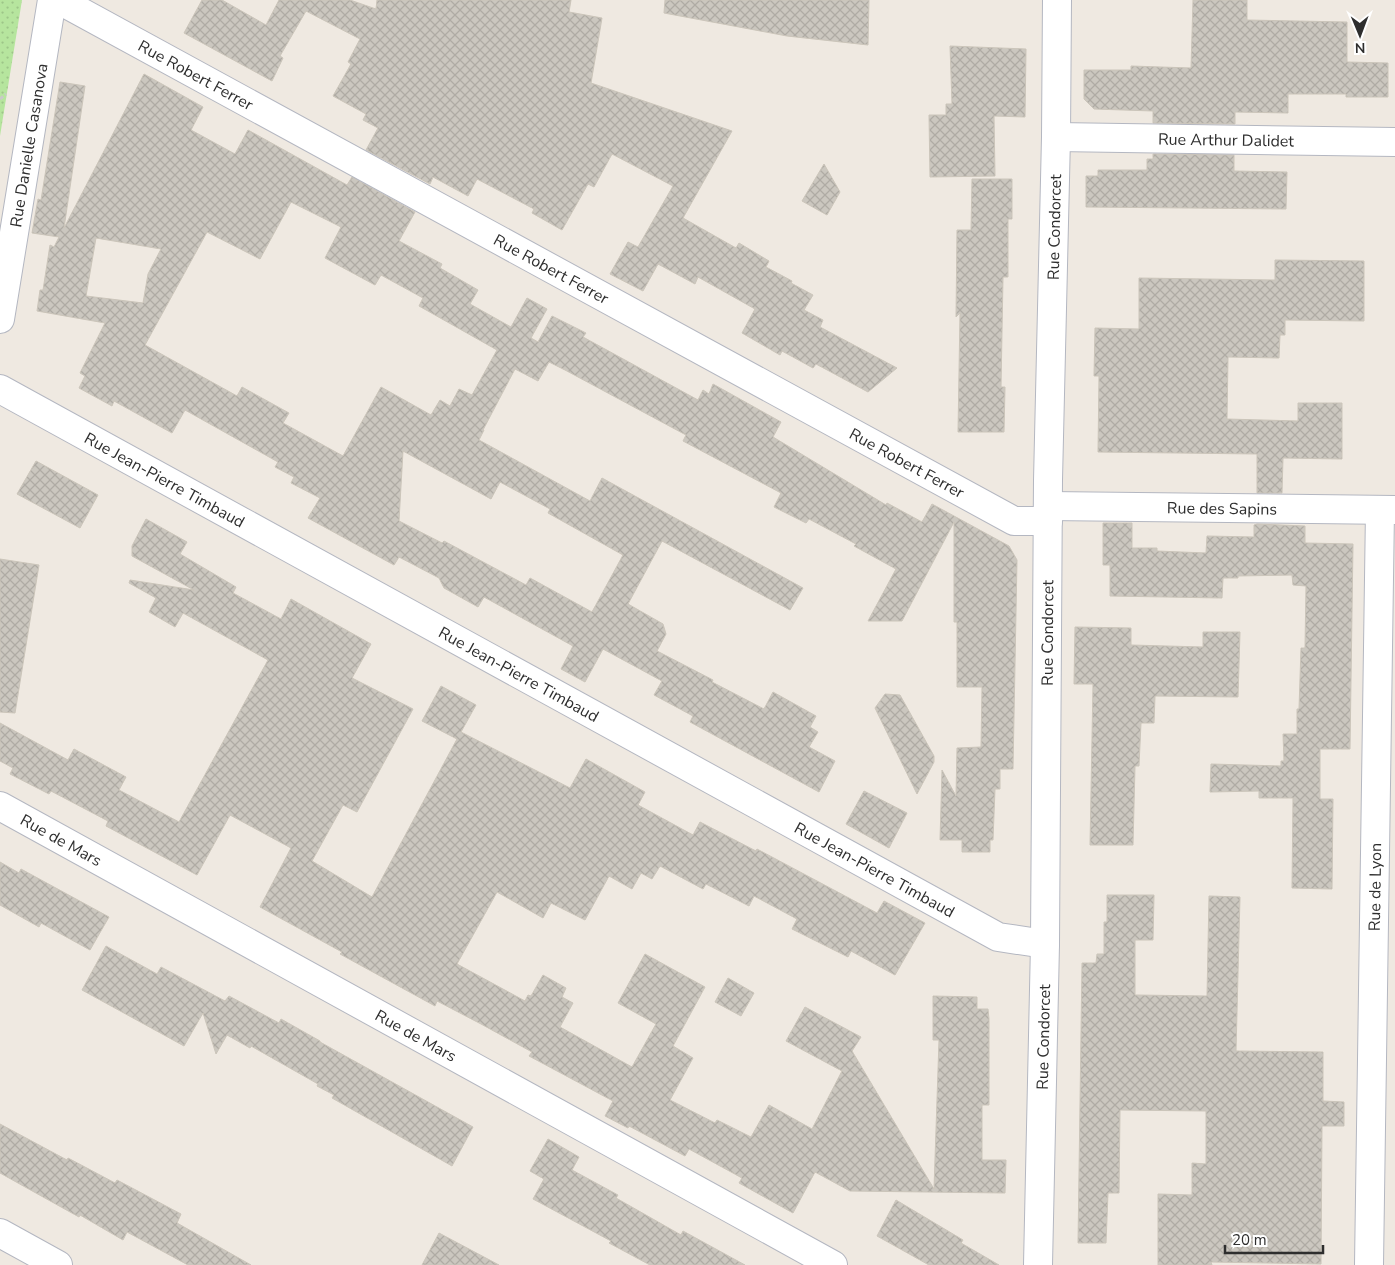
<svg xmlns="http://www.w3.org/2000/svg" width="1395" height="1265" font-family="'Nunito Sans',sans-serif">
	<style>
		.grass { fill: url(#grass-dots) }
		.building { fill: url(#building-cross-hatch); stroke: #cbc5ba; fill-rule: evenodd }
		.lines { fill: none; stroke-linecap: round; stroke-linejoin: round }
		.minor-casing { stroke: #b4b7c1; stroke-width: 30 }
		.path { stroke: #c9c9c9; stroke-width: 3; stroke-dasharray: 4 2.5; stroke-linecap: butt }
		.minor { stroke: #fff; stroke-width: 28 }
		.labels { text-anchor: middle; stroke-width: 4; stroke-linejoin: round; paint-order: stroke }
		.street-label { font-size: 16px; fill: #2e2e2e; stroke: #fff }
	</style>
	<defs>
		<pattern id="grass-dots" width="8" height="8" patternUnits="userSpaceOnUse" patternTransform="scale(1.25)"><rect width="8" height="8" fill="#b6e59e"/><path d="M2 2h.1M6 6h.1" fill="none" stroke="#9dc588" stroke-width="1.8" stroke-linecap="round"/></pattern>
		<pattern id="building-cross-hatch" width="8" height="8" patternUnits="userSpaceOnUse" patternTransform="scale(1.25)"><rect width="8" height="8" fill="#cbc7bf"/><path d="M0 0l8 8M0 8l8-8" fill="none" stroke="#afaba4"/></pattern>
	</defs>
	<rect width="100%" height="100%" fill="#efe9e1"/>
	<path class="grass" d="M0,0H22L0,136Z"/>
	<path class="building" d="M202,0H222L266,25L279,0H350L376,9L377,0H571L569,12L602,18L591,83L732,131L683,218L736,248L739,243L769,261L766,267L792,281L791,283L813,295L804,310L823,320L820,327L897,368L868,392L816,364L813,368L782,351L780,355L742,333L755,309L698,277L695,284L658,264L643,291L610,274L628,242L638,247L673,186L612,154L594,187L588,184L562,230L532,213L534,209L477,179L468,196L433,177L430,184L366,150L378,128L363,120L366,114L333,96L351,64L348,62L360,39L306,11L280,56L283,58L272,81L184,33Z
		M665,0H869L868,45L787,36L664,13Z
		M1193,0H1247V20L1347,22V62L1388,63V97H1346V94H1288V113L1235,112V124L1153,123V111L1094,109L1084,99V70H1131V66L1191,68Z
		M950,46L1026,49L1025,117L994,116L995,176L930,177L929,115H946V104H952Z
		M144,74L203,107L191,130L235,154L248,130L347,185L352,177L415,212L399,241L442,264L440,268L478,290L470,304L511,327L527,298L547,309L531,338L538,342L552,316L586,333L583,337L698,400L703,390L709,394L713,384L781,422L773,437L886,505L887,503L922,522L932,504L1009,546L1017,560L1013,769H1000V789H995L993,840H990V852H962V840H940L942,770L956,796L957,748L981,747L982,687H957V622H954V522L902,621H868L896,569L854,546L856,544L809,519L806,523L774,507L781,493L683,441L686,435L565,370L549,362L538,381L515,369L483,430H484L479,440L590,501L602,478L803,588L790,610L662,541L628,604L663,624L666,634L657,651L713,680L712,682L764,709L773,692L816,716L810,727L818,732L809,747L835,761L819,792L690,722L693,716L654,695L662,681L603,649L585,682L561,669L573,646L484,597L478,607L444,588L439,578L399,557L394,565L308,518L320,498L291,483L294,477L275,467L278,462L185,410L172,433L114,401L112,406L79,388L85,376L80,373L105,323L37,311L40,290H43L50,245L54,247L59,237L32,233L38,199L41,200L60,82L85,86L64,228ZM291,202L341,227L325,258L375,285L381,275L423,298L419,306L497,350L472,395L459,389L450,406L440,400L431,415L381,387L343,456L283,423L289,413L242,387L237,396L145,345L207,232L260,259ZM96,238L161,249L148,274L143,303L86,296ZM403,451L491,499L500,482L550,509L548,513L623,555L592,612L530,578L526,585L444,541L442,543L399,521Z
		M1153,154L1234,155V171L1287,172L1286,209L1086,207V176H1098V170H1147V159H1153Z
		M824,164L840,192L827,215L802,201Z
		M972,179H1012V219H1008V277H1003L1001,387H1005L1004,432H958L960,313L956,317L957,230H971Z
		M1275,260L1364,261V321L1285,320V335H1280L1279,358L1228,357L1227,419L1298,421V403H1342V459L1283,458L1282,493H1257V454L1098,452L1099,376H1094L1095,328L1139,329V278L1275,280Z
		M36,461L98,495L80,528L17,494Z
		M146,519L187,542L180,554L236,587L233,593L281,619L291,599L371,644L352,678L413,709L357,812L343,805L312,861L372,897L457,739L422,721L441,686L476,705L461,732L570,788L586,759L645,792L638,805L693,835L700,822L756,851L757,849L877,913L884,901L925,923L895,975L851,951L848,957L792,929L797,919L754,896L749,906L706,884L703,889L660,866L652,879L641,873L632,889L609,876L585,920L551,903L543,918L497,892L457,964L525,1001L528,995L531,996L543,975L566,988L562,997L573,1003L560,1027L632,1067L656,1024L618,1003L645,954L705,987L673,1046L693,1058L670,1100L715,1123L717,1120L751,1137L769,1105L812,1129L842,1071L786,1041L805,1007L861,1037L852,1051L934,1189L939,1040H933V996L977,997V1009H988L989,1019V1105H982V1160H1006L1005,1193L850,1191L815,1172L793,1213L739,1183L742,1178L689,1149L685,1156L629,1126L628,1128L605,1116L613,1101L529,1056L532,1052L481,1024L437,1001L435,1006L340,954L342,952L260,907L291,848L230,815L197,875L106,826L108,821L51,791L49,794L10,774L13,768L0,761V723L68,760L74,749L126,777L119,790L179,822L268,660L183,613L175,627L149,612L156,598L129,583L130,580L194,590L132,556V546Z
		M1103,523H1132V548H1157V551L1206,553L1207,536L1254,537V525L1257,524L1305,526V543L1353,544L1350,749H1320V799H1333L1332,889L1292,888L1293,798H1259V791L1210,792L1211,764L1281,766V761H1284L1283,734H1297V709H1299L1301,648H1305L1306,586L1293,585L1292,575L1238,576V578H1223L1222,598L1110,596V565H1103Z
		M0,559L39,565L15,713L0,712Z
		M1075,627L1131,628V645L1203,647V632H1240L1238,697L1155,696L1154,723H1141L1139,766H1135L1133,845H1090L1093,684H1074Z
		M885,694L900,695L934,756V762L917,794L875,708Z
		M864,791L907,813L889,848L846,824Z
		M0,862L19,873L21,869L109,917L90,950L41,923L39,927L0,905Z
		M1107,895H1154L1153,940H1135V995L1207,996L1209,896L1240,897L1236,1051L1323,1052V1101L1344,1102V1126H1322L1321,1264L1211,1262L1212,1265H1158V1194L1192,1195V1163L1206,1164V1111L1120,1110L1119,1193H1108L1106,1243H1078L1082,963H1096L1097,954H1104V922H1107Z
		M106,946L157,974L161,967L225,1001L229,996L279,1023L281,1019L320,1041V1042L473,1127L452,1166L332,1098L334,1095L317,1086L318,1084L251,1046L250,1048L227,1035L216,1054L203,1013L184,1046L82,990Z
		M728,978L754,993L741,1016L715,1002Z
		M0,1124L67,1160L68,1158L115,1183L117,1180L181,1214L177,1223L251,1265H188L127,1232L123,1240L80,1215L79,1217L0,1173Z
		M548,1139L579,1157L572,1170L618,1195L616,1198L681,1235L683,1231L745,1265H650L609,1243L611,1241L533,1199L544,1179L530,1171Z
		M896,1200L963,1240L961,1243L999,1265H929L877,1236Z
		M439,1233L499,1265H422Z"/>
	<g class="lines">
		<defs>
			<g id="minor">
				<path id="s1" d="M59,0L1014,521H1048"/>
				<path id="s2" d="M1056,137L1395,142"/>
				<path id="s3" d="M0,319L52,0"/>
				<path id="s4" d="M0,389L998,937L1045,944"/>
				<path id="s5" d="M1048,506L1395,510"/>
				<path id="s6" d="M0,806L833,1265"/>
				<path d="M0,1233L58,1265"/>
				<path id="s7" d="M1038,1265L1045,944L1048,480L1056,137L1057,0"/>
				<path id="s8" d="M1369,1265L1380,510"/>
			</g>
		</defs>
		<use href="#minor" class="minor-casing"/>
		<path class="path" d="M0,99L6,94"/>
		<use href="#minor" class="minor"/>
	</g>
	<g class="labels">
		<g class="street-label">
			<text dy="6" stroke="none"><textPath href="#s1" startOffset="156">Rue Robert Ferrer</textPath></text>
			<text dy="6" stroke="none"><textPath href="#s2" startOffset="170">Rue Arthur Dalidet</textPath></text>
			<text dy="6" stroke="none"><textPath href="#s3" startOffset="176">Rue Danielle Casanova</textPath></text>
			<text dy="6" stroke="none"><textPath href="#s7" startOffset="1038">Rue Condorcet</textPath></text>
			<text dy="6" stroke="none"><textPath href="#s1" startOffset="561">Rue Robert Ferrer</textPath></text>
			<text dy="6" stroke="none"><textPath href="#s1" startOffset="966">Rue Robert Ferrer</textPath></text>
			<text dy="6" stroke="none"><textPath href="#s4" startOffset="188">Rue Jean-Pierre Timbaud</textPath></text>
			<text dy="6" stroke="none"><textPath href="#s5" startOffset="174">Rue des Sapins</textPath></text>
			<text dy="6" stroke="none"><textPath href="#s7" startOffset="632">Rue Condorcet</textPath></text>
			<text dy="6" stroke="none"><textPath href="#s4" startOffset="592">Rue Jean-Pierre Timbaud</textPath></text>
			<text dy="6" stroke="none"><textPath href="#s6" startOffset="70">Rue de Mars</textPath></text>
			<text dy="6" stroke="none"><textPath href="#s4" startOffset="998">Rue Jean-Pierre Timbaud</textPath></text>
			<text dy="6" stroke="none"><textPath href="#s8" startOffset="378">Rue de Lyon</textPath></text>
			<text dy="6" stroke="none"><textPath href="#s6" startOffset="475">Rue de Mars</textPath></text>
			<text dy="6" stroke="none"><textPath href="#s7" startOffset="228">Rue Condorcet</textPath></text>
		</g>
	</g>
	<g transform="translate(1360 35) rotate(179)" stroke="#ffffff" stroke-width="4" paint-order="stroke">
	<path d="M0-4L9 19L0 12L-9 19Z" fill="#2e2e2e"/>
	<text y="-8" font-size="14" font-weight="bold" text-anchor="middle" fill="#2e2e2e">N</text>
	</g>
	<path d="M1225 1245v8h98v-8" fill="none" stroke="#2e2e2e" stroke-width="2.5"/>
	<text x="1232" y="1245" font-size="15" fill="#2e2e2e" stroke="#ffffff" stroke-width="4" paint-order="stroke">20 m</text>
</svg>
